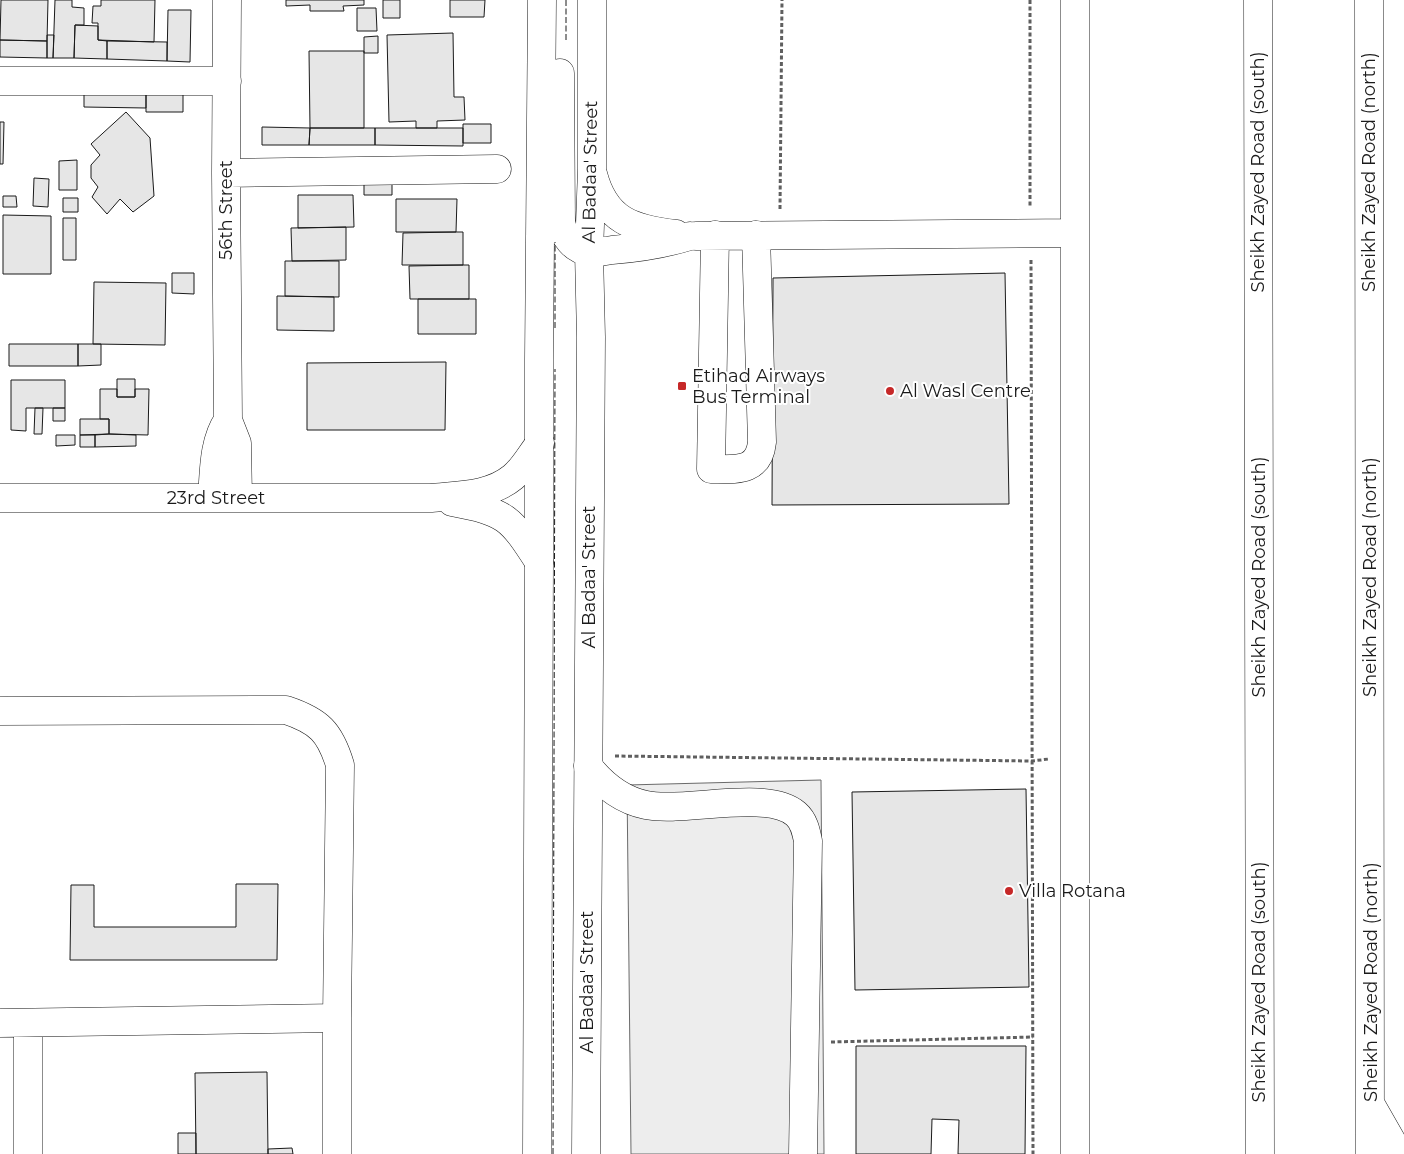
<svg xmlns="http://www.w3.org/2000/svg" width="1404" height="1154" font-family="Montserrat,sans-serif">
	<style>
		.built { fill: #ededed; stroke: #6a6a6a }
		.building { fill: #e6e6e6; stroke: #1a1a1a }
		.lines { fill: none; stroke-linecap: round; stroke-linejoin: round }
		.minor-casing { stroke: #1a1a1a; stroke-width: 29 }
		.major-casing { stroke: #1a1a1a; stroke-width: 29 }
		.highway-casing { stroke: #1a1a1a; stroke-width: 29 }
		.path { stroke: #5f5f5f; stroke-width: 3; stroke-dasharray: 4 2.5; stroke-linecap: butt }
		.minor { stroke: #fff; stroke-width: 28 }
		.major { stroke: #fff; stroke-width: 28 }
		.highway { stroke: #fff; stroke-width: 28 }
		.fence { stroke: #1a1a1a; stroke-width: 1; stroke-dasharray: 6 2.5; stroke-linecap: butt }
		.poi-dot { fill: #c62828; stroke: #fff; stroke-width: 2 }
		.labels { text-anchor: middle; stroke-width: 4; stroke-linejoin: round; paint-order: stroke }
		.street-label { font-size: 18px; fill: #1a1a1a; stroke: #fff }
		.poi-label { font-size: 18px; fill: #1a1a1a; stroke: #fff; text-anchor: start }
	</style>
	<rect width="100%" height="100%" fill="#fff"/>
	<path class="built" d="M821,780L824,1154H631L627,785Z"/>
	<path class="building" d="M1,0H48L47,41L0,40Z
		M55,0H72V7L84,8V25H75L74,58H53Z
		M101,0H155L154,42L98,40V23H92L93,6H101Z
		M286,0H364V5L343,6L344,11H310V5L286,6Z
		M383,0H400V18H383Z
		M450,0H485L484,17H450Z
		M357,8H376L377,31H357Z
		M168,10H191L190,62L167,61Z
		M75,25L98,26V40L107,41V59L74,58Z
		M453,33L454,97H464L465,120L437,121V128H416V121L389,122L387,35Z
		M47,35H54L53,58H47Z
		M378,36V53H364V37Z
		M0,40L47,41V58L0,57Z
		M107,41L167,42V61L107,59Z
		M309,51H364V128H310Z
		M84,90H146V108L84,107Z
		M146,90H183V112H146Z
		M126,112L150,138L154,196L133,212L120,199L107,214L92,197L98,187L91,178V165L100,155L91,144Z
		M0,122H4L3,164H0Z
		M463,124H491V143H463Z
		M262,127L310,128L309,145H262Z
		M310,128H375V145H309Z
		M375,128H463V146L375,145Z
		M77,160V190H59V161Z
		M34,178L49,179L48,207L33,206Z
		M364,180L392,181V195H364Z
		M298,195H353L354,227L298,228Z
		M3,196H16L17,207H3Z
		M63,198H78V212H63Z
		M396,199H457L456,232H396Z
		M3,215L51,216V274H3Z
		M63,218H76V260H63Z
		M346,227V260L292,261L291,228Z
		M456,232H463V265H402L403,233Z
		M285,261H339V297L285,296Z
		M463,265H469V299H410L409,266Z
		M172,273H194V294L172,293Z
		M1005,273L1009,504L772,505L773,278Z
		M94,282L166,283L165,345L93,344Z
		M277,296L334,297V331L277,330Z
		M418,299H476V334H418Z
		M9,344H78V366H9Z
		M78,344H101V365L78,366Z
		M446,362L445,430H307V363Z
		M117,379H135V397H117Z
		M11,380H65V408H26V431L11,430Z
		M100,389H117V397H135V389H149L148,435L109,434V419H100Z
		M35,408H43L42,434H34Z
		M53,408H65V421H53Z
		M80,419H109V434L80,435Z
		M109,434L136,435V446L95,447V435Z
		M56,435H75V445L56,446Z
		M80,435H95V447H80Z
		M1026,789L1029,987L855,990L852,792Z
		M236,884H278L277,960H70L71,885H94V927H236Z
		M856,1046H1026L1025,1154H958L959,1120L932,1119L931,1154H856Z
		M267,1072L268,1154H196L195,1073Z
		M178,1133H196V1154H178Z
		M292,1148L293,1154H268V1149Z"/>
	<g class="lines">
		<defs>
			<path id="minor" d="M227,0L226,173L228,420L237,443L238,498
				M0,81H227
				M226,173L497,169
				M715,235L711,469C735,469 759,473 762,442L756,235
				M696,236L1075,233
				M0,498H431C459,495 490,496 513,477C524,468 531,454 540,443
				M212,498C214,472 213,442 228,420
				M452,502C506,512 510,517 539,562
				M0,711L286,710C319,721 330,732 340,765L337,1018V1154
				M588,766C603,785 621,800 646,805C684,813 767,789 796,814C804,821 806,831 808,841L803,1154
				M0,1023L337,1018
				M28,1023V1154
				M1075,1154V0"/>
			<path id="major" d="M560,73L561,222C564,237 573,249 589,252C596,253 605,251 612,250C639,248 664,244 690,236
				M593,174C605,221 633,229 676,234
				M537,1154L539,562V359L542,0
				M586,1154L591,337L589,252L592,169V0"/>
			<path id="highway" d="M1258,0L1260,1154
				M1369,0L1370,1154
				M1371,1105L1399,1154"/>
		</defs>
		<use href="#minor" class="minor-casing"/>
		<use href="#major" class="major-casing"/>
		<use href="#highway" class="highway-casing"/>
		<path class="path" d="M1030,0V208
			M780,209L782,0
			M1031,260L1033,1154
			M615,756L1032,761L1049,759
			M831,1042L1033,1037"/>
		<use href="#minor" class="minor"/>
		<use href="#major" class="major"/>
		<use href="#highway" class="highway"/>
		<path class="fence" d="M566,0V40
			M555,328V242
			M553,1154L555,369"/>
	</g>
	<g class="poi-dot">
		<rect x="677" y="381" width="10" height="10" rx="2.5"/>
		<circle cx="890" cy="391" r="5"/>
		<circle cx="1009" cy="891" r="5"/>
	</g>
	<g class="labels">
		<g class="street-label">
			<text transform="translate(590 172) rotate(-89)" y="6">Al Badaa' Street</text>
			<text transform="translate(1258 172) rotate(-90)" y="6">Sheikh Zayed Road (south)</text>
			<text transform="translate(1369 172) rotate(-90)" y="6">Sheikh Zayed Road (north)</text>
			<text transform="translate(226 210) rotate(-90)" y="6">56th Street</text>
			<text x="216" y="504">23rd Street</text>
			<text transform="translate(589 577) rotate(-90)" y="6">Al Badaa' Street</text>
			<text transform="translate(1259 577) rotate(-90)" y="6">Sheikh Zayed Road (south)</text>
			<text transform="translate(1370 577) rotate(-90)" y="6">Sheikh Zayed Road (north)</text>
			<text transform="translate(587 982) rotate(-90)" y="6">Al Badaa' Street</text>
			<text transform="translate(1259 982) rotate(-90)" y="6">Sheikh Zayed Road (south)</text>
			<text transform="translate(1371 982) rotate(-90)" y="6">Sheikh Zayed Road (north)</text>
		</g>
		<g class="poi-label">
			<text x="692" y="382">Etihad Airways<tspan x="692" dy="21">Bus Terminal</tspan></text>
			<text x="900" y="397">Al Wasl Centre</text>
			<text x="1019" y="897">Villa Rotana</text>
		</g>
	</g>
</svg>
